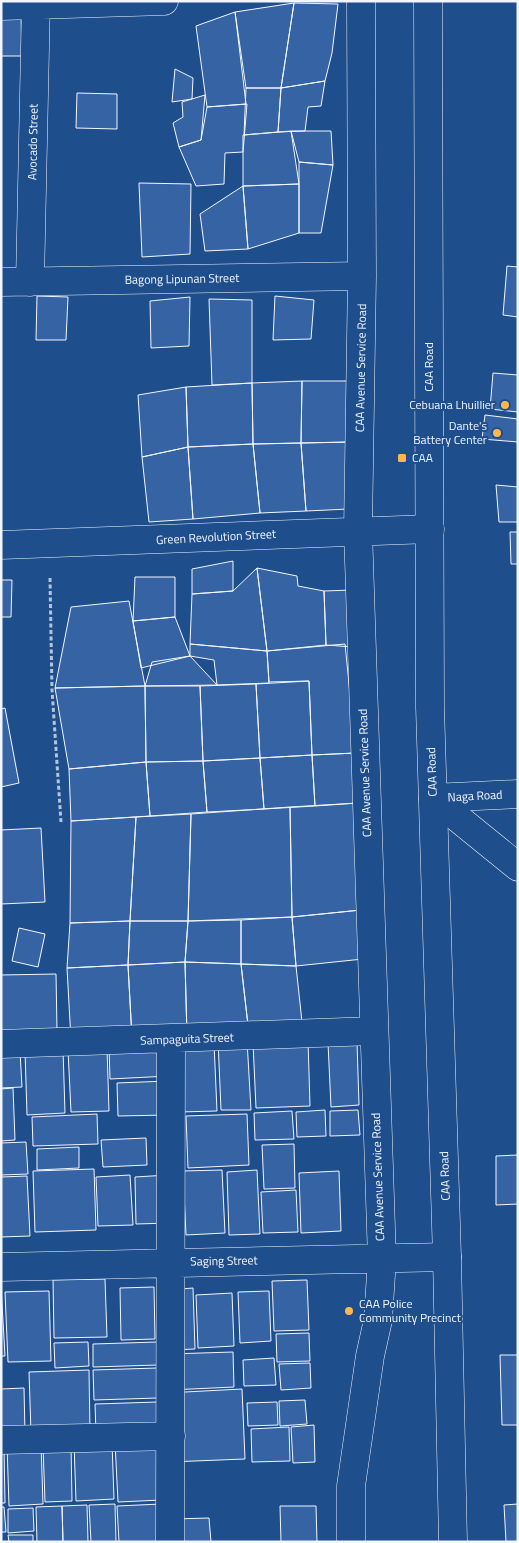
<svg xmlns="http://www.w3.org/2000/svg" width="519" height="1543" font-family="'Titillium Web',sans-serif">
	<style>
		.building { fill: #3563a3; stroke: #f2f6ff }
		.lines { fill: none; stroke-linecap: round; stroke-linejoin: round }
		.minor-casing { stroke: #f2f6ff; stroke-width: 29 }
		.major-casing { stroke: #f2f6ff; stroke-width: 29 }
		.path { stroke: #b3c4dc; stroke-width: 3; stroke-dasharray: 4 2.5; stroke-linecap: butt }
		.minor { stroke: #1f4e8c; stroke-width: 28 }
		.major { stroke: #1f4e8c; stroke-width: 28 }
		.poi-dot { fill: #ffb74d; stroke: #1f4e8c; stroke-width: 2 }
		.labels { text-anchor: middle; stroke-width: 4; stroke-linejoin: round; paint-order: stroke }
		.street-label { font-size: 12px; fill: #f2f6ff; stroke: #1f4e8c }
		.poi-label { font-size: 12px; fill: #f2f6ff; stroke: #1f4e8c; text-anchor: end }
	</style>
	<rect width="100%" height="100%" fill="#1f4e8c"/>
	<path class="building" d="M294,3L338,4L332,53L325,81L281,88Z
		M294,3L281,88H246L235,12Z
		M235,12L246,104L207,107L196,26Z
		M1,16H21L22,56H1Z
		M175,69L193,78L192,99L172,102Z
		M325,81L321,106L308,107L305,131L278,132L281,88Z
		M246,88H281L278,132L244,135Z
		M77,93L117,94V129L76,128Z
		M205,95L201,140L179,147L173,123L183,117L182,102Z
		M247,104L243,152L225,153L224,184L196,186L179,147L201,140L207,107Z
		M291,131H331L333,165L299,162Z
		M291,131L299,184L243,186V135Z
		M299,162L333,165L321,233H299Z
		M139,183L191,184L190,254L142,257Z
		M299,184V233L248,249L243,186Z
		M243,186L248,249L205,251L200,214Z
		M507,266L518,267V317L503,315Z
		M37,296L68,297L66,340H36Z
		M275,296L314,300L311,339L273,340Z
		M190,297L189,346L151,348L150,301Z
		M209,299L252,300V383L212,385Z
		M493,373L518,375V412L490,409Z
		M302,381H350V442L301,443Z
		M302,381L301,443L253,444L252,383Z
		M252,383L253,444L188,447L186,387Z
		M186,387L188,447L142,457L138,395Z
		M485,415L518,419V442L482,439Z
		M350,442L349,509L306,511L301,443Z
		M301,443L306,511L260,513L253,444Z
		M253,444L260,513L193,519L188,447Z
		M188,447L193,519L149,522L142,457Z
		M496,485L518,487V522H499Z
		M510,532H518V564H511Z
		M233,561V591L192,594V569Z
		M257,568L297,576L298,586L324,591L326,645L267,651Z
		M257,568L267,651L190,644L192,594L233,591Z
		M135,577H175V617L133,621Z
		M1,580H12L11,617H1Z
		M352,590L353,647L326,645L324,591Z
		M129,601L145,686L55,688L71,607Z
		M175,617L190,656L141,668L133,621Z
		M190,644L267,651L269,683L217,685L214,660L190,656Z
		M345,644L356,753L312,755L309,681L269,682L267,651Z
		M190,656L217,685L145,686L152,662Z
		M309,681L312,755L260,758L256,684Z
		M256,684L260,758L203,761L200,686Z
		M145,686H200L203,761L146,762Z
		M145,686L146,762L69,769L55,688Z
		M5,708L19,783L1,787V709Z
		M356,753L358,803L315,806L312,755Z
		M312,755L315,806L264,809L260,758Z
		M260,758L264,809L207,812L203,761Z
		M203,761L207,812L150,816L146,762Z
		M146,762L150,816L71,821L69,769Z
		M358,803L361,910L292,917L290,807Z
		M290,807L292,917L188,921L191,814Z
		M191,814L188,921H130L136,817Z
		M136,817L130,921L70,923L71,821Z
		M41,828L45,902L1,904V830Z
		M361,910L363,959L296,966L292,917Z
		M292,917L296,966L241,964V920Z
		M241,920V964L185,962L188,921Z
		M130,921H188L185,962L128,965Z
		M130,921L128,965L67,968L70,923Z
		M19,928L45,934L38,967L12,961Z
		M185,962L241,964L249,1034L187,1036Z
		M185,962L187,1036L132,1038L128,965Z
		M241,964L296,966L303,1031L249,1034Z
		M128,965L132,1038L71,1040L67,968Z
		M56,974L57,1030L1,1031V975Z
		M218,1040H247L251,1110H221Z
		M308,1040L310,1106L256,1108L253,1043Z
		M357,1042L359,1105L331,1107L328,1043Z
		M214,1043L217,1111L179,1112L176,1044Z
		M168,1045L169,1076L110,1079L109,1047Z
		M107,1048L109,1111L71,1112L68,1050Z
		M63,1049L65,1113L27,1115L25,1051Z
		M20,1051L22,1087L1,1088V1052Z
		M167,1081L168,1115L118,1116L117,1083Z
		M13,1088L15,1140L1,1141V1089Z
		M325,1110L326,1136L297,1137L296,1112Z
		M358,1110L360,1135L330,1136V1111Z
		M292,1111L294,1139L255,1140L254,1113Z
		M97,1114L98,1144L33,1146L32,1117Z
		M247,1114L249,1165L188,1168L186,1116Z
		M146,1138L147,1165L103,1167L101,1140Z
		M26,1142L28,1174L1,1175V1143Z
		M294,1144L295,1188L264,1189L262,1145Z
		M79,1147V1168L37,1170V1149Z
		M518,1155V1204L496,1205V1156Z
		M94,1169L96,1230L35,1232L33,1171Z
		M222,1170L225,1233L186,1235L183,1171Z
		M257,1170L260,1234L229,1235L227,1172Z
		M339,1171L341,1231L301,1233L299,1173Z
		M130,1175L133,1225L98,1226L96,1177Z
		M168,1175L170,1223L136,1224L135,1177Z
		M27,1176L30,1236L1,1237V1177Z
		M296,1190L298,1232L263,1233L261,1192Z
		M105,1279L107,1337L54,1338L53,1280Z
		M307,1280L309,1330L274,1331L272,1281Z
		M1,1286L5,1356H1Z
		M154,1287L155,1339L121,1340L120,1288Z
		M193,1288L195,1349L170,1350L168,1290Z
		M49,1291L51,1361L8,1362L5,1292Z
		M269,1291L271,1341L240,1343L238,1292Z
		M232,1293L234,1346L198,1348L196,1295Z
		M309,1333L310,1361L277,1362L276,1334Z
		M88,1342L89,1366L55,1368L54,1343Z
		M157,1342L158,1365L93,1367V1344Z
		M233,1352L234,1387L170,1390L169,1354Z
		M500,1355H518V1425H502Z
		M274,1358L276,1385L244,1386L243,1360Z
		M310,1363L311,1388L281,1390L279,1364Z
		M157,1368L158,1398L94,1400L93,1370Z
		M89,1370L90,1431L31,1433L29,1372Z
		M24,1388L25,1434L1,1435V1389Z
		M242,1389L245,1459L169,1462L166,1393Z
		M305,1400L307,1424L280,1426L279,1401Z
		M157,1402L158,1432L96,1434L95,1404Z
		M277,1402L278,1425L248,1426L247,1403Z
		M314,1425L315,1462L293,1463L291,1427Z
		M289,1427L290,1461L252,1462L251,1429Z
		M159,1441L162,1500L118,1502L115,1442Z
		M112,1442L114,1499L76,1501L74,1443Z
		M41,1444L43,1504L9,1506L7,1445Z
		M71,1445L72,1501L45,1502L43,1446Z
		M1,1447H4L5,1503H1Z
		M115,1504L116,1542H91L89,1505Z
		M161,1504L162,1542H119L117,1506Z
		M518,1504V1542H506L504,1505Z
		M87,1505L88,1542H63L62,1506Z
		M62,1506L63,1542H37L36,1507Z
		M280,1506H316L317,1542H281Z
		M1,1507H4L6,1532H1Z
		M33,1508L34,1531L8,1533V1509Z
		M209,1518L211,1542H174L172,1519Z
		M8,1535H33V1542H9Z"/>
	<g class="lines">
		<defs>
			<path id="minor" d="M1,6L164,1
				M1,282L362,276
				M30,282L36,1
				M1,545L430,529
				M433,798L518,867
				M1,1044L373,1031
				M1,1267L447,1257
				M1,1440L171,1436
				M170,1542L171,1040
				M351,1542V1486L370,1356L378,1320L382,1259L358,530L362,276L361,1"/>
			<path id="major" d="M428,1L430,707L447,1257L453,1542
				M433,798L518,794"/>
		</defs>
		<use href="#minor" class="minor-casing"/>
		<use href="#major" class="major-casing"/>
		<path class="path" d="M50,578L52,690L61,822"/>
		<use href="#minor" class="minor"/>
		<use href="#major" class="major"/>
	</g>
	<g class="poi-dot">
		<circle cx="505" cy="405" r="5"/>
		<circle cx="497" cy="433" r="5"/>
		<rect x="397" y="453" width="10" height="10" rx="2.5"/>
		<circle cx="349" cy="1311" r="5"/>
	</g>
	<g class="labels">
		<g class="street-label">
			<text transform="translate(33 142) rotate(-89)" y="4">Avocado Street</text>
			<text transform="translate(182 279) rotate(-1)" y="4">Bagong Lipunan Street</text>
			<text transform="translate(429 367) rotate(-90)" y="4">CAA Road</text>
			<text transform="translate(361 368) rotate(-89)" y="4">CAA Avenue Service Road</text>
			<text transform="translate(216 537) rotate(-3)" y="4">Green Revolution Street</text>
			<text transform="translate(432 772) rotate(-92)" y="4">CAA Road</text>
			<text transform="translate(365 773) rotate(-92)" y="4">CAA Avenue Service Road</text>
			<text transform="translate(475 796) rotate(-3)" y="4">Naga Road</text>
			<text transform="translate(187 1039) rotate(-2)" y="4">Sampaguita Street</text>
			<text transform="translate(445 1176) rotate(-92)" y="4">CAA Road</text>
			<text transform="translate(378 1177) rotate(-92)" y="4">CAA Avenue Service Road</text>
			<text transform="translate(224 1261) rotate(-1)" y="4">Saging Street</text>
		</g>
		<g class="poi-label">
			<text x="495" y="409">Cebuana Lhuillier</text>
			<text x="487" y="430">Dante's<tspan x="487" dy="14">Battery Center</tspan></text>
			<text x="412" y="462" text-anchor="start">CAA</text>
			<text x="359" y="1308" text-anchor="start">CAA Police<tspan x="359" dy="14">Community Precinct</tspan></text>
		</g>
	</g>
	<rect width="519" height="1543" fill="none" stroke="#f2f6ff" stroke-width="5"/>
</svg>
